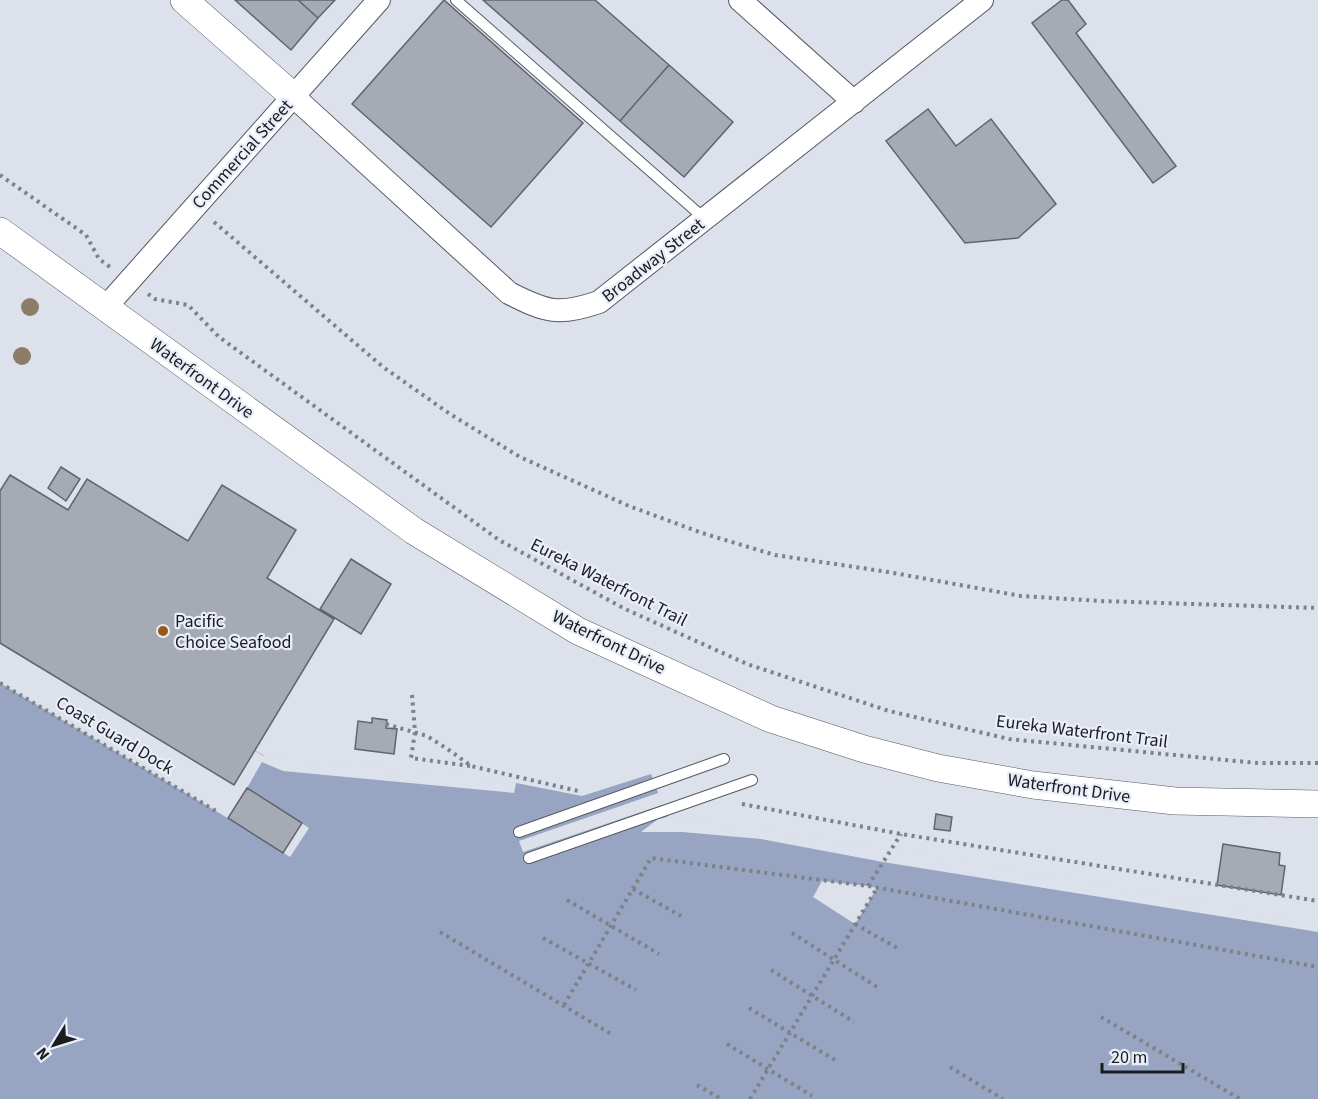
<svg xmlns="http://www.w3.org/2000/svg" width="1318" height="1099" font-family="'Source Sans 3',sans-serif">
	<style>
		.water { fill: #97a5c2 }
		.pier { fill: #dce1eb }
		.building { fill: #a5aab4; stroke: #60646e; stroke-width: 1.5 }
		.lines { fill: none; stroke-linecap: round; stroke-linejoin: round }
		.service-casing { stroke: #545962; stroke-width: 12 }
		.minor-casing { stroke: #545962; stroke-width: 24 }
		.tertiary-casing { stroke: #545962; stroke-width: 28 }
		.path { stroke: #7d8188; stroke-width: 4; stroke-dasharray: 3 4.5; stroke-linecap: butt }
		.service { stroke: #fff; stroke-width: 10 }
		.minor { stroke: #fff; stroke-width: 22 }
		.tertiary { stroke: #fff; stroke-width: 27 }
		.tree { fill: #8e7c6a }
		.poi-dot { fill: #96591c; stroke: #e9eef9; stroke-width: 2 }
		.labels { text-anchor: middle; stroke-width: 4.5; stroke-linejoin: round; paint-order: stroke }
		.street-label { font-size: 18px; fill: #1a1c20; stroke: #e9eef9 }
		.poi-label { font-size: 18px; fill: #1a1c20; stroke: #e9eef9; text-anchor: start }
	</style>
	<rect width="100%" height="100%" fill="#dce1eb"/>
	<path class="water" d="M0,612L265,756L278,761L516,783L582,796L651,774L668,819L1318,926V1099H0Z"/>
	<path class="pier" d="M0,612L264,756L266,754L278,758L492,778L516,783L514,793L283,771L262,762L247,788L309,828L290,857L216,811L0,683Z
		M661,792L665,804L523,852L519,841Z
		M672,816L974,863L1318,923V932L883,862L761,839L682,832H641L658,819Z
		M822,881L868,886L877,888L855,924L813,897Z"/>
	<path class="building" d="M235,0H298L318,18L291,50Z
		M298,0H335L318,18Z
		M444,0L583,123L491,227L352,104Z
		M483,0H595L669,65L620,121Z
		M1062,0H1068L1086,24L1076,33L1176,166L1153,183L1032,23Z
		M669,65L733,122L684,177L620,121Z
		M928,109L956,146L991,119L1056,204L1018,238L965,243L886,141Z
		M61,467L80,479L66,501L48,488Z
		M10,475L68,510L87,479L188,541L222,485L296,530L267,578L334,619L234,785L0,643V491Z
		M351,559L391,584L361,634L320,609Z
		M372,718L387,720L386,728L397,729L394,754L355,749L358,721L372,723Z
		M247,788L302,823L283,853L228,818Z
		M936,814L952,817L950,831L934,829Z
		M1223,844L1280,853L1279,865L1285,866L1281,895L1217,885Z"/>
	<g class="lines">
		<defs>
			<path id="service" d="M456,0L705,219
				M519,832L724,759
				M529,858L752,780"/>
			<path id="minor" d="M740,0L854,102
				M293,96L509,293C546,312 559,316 599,302L982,0
				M105,308L379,0"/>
			<path id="tertiary" d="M184,0L293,96
				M0,231L414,531L578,631L771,719L864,749L938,768L1033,785L1175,801L1318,804"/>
		</defs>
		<use href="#service" class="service-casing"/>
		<use href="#minor" class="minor-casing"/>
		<use href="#tertiary" class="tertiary-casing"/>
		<path class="path" d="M0,175L86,235L99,259L110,267
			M214,222L383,367L450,414L520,457L629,506L702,533L775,555L888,572L1021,596L1100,601L1318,608
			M148,294L155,299L188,305L219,337L499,540L625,609L747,664L889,711L1009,739L1257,763H1318
			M0,683L216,811
			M412,695L415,732L411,758L470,766
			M386,724L427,736L452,752L471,766L578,791
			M742,804L901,834L1318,901
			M868,886L901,834
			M633,889L681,916
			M567,900L659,954
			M855,924L899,949
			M440,932L611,1034
			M792,933L877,987
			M543,938L636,990
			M771,970L854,1022
			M564,1005L651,858L868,886L1318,967
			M749,1008L835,1060
			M1101,1017L1240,1099
			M727,1044L812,1096
			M950,1067L1003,1099
			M697,1085L721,1099
			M750,1099L877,888"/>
		<use href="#service" class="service"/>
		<use href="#minor" class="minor"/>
		<use href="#tertiary" class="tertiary"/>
	</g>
	<g class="tree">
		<circle cx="30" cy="307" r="9"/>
		<circle cx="22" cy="356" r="9"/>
	</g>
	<circle class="poi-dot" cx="163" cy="631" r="6"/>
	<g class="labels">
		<g class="street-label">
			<text transform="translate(242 154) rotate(-48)" y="6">Commercial Street</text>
			<text transform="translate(653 260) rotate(-38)" y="6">Broadway Street</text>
			<text transform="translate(202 378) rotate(36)" y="6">Waterfront Drive</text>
			<text transform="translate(609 582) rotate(27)" y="6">Eureka Waterfront Trail</text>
			<text transform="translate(609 642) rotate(26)" y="6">Waterfront Drive</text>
			<text transform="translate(1082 731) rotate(7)" y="6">Eureka Waterfront Trail</text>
			<text transform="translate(115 735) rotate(31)" y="6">Coast Guard Dock</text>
			<text transform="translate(1069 788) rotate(8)" y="6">Waterfront Drive</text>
		</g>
		<g class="poi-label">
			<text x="175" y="627">Pacific<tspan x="175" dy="21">Choice Seafood</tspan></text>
		</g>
	</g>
	<g transform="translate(54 1045) rotate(232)" stroke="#e9eef9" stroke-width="4.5" paint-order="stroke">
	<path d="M0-4.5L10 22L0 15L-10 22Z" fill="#1a1c20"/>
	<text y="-9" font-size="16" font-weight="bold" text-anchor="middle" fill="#1a1c20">N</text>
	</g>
	<path d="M1102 1063v9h81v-9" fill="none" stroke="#1a1c20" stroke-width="3"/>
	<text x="1111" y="1063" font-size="18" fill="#1a1c20" stroke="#e9eef9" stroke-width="4.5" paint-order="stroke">20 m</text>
</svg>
